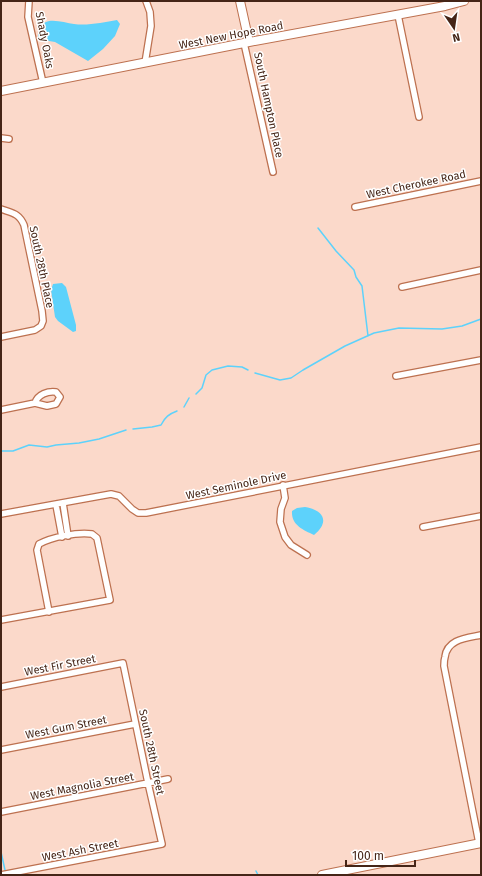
<svg xmlns="http://www.w3.org/2000/svg" width="482" height="876" font-family="'Fira Sans',sans-serif">
	<style>
		.water { fill: #5dd2fb }
		.lines { fill: none; stroke-linecap: round; stroke-linejoin: round }
		.stream { stroke: #5dd2fb; stroke-width: 1.5 }
		.street-casing { stroke: #bd7150; stroke-width: 8 }
		.secondary-casing { stroke: #bd7150; stroke-width: 10 }
		.street { stroke: #fff; stroke-width: 5.5 }
		.secondary { stroke: #fff; stroke-width: 8 }
		.labels { text-anchor: middle; stroke-width: 3; stroke-linejoin: round; paint-order: stroke }
		.street-label { font-size: 11px; fill: #452517; stroke: #fff }
	</style>
	<rect width="100%" height="100%" fill="#fbd9ca"/>
	<path class="water" d="M117,20L120,24L115,36L103,49L88,61L55,42L43,40L38,37C38,32 39,27 44,23C52,18 65,23 74,24C88,26 104,22 117,20Z
		M62,283L66,287L76,325V331L73,332L58,321L55,317L51,290L53,284Z
		M305,507C324,510 330,522 314,535C303,530 291,525 292,511L297,508Z"/>
	<g class="lines">
		<path class="stream" d="M318,228L336,251L354,270L356,277L362,286L368,336
			M255,373L280,380L291,378L303,370L345,346L374,333L399,328L442,329L462,326L481,319
			M196,394L202,388L206,375L212,370L228,366L242,367L248,370
			M184,407L189,398
			M133,429L152,427L161,425C165,417 169,414 177,411
			M1,451H13L29,445L47,447L56,445L79,443L99,439L126,430
			M1,852L5,870
			M256,871L258,875"/>
		<defs>
			<path id="street" d="M29,1L28,17L43,83
				M398,15L419,117
				M244,43L273,172
				M145,63L151,26L150,12L146,1
				M1,138L9,139
				M355,207L481,181
				M1,209C12,213 19,213 24,225L42,311L43,321L41,326L35,330L1,337
				M402,287L481,270
				M396,376L481,360
				M1,410L35,403L47,406L56,404L60,397L56,392C48,391 38,394 35,403
				M283,485L285,498L281,509L280,522L285,537L291,545L307,555
				M63,503L68,536
				M56,505L62,537
				M1,514L111,494L119,496L132,509L138,513H146L481,447
				M423,527L481,516
				M1,620L110,600L97,538L92,534C77,532 52,537 39,544L37,550L49,612
				M1,687L123,663L148,783L162,844L1,875
				M1,750L135,724
				M1,812L148,783L168,779
				M479,843L444,666C444,663 444,660 445,657C447,639 467,638 481,635"/>
			<path id="secondary" d="M240,1L249,42
				M1,91L249,42L445,6L464,1
				M322,875L481,843"/>
		</defs>
		<use href="#street" class="street-casing"/>
		<use href="#secondary" class="secondary-casing"/>
		<use href="#street" class="street"/>
		<use href="#secondary" class="secondary"/>
	</g>
	<g class="labels">
		<g class="street-label">
			<text transform="translate(231 35) rotate(-11)" y="4">West New Hope Road</text>
			<text transform="translate(45 40) rotate(79)" y="4">Shady Oaks</text>
			<text transform="translate(269 105) rotate(78)" y="4">South Hampton Place</text>
			<text transform="translate(416 184) rotate(-12)" y="4">West Cherokee Road</text>
			<text transform="translate(42 267) rotate(78)" y="4">South 28th Place</text>
			<text transform="translate(236 485) rotate(-12)" y="4">West Seminole Drive</text>
			<text transform="translate(60 665) rotate(-11)" y="4">West Fir Street</text>
			<text transform="translate(66 727) rotate(-11)" y="4">West Gum Street</text>
			<text transform="translate(152 752) rotate(78)" y="4">South 28th Street</text>
			<text transform="translate(82 786) rotate(-11)" y="4">West Magnolia Street</text>
			<text transform="translate(80 850) rotate(-11)" y="4">West Ash Street</text>
		</g>
	</g>
	<rect width="482" height="876" fill="none" stroke="#452517" stroke-width="4"/>
	<g transform="translate(454 28) rotate(167)" stroke="#ffffff" stroke-width="3" paint-order="stroke">
	<path d="M0-3L7 15L0 10L-7 15Z" fill="#452517"/>
	<text y="-6" font-size="11" font-weight="bold" text-anchor="middle" fill="#452517">N</text>
	</g>
	<path d="M346 860v6h69v-6" fill="none" stroke="#452517" stroke-width="2"/>
	<text x="352" y="860" font-size="12" fill="#452517" stroke="#ffffff" stroke-width="3" paint-order="stroke">100 m</text>
</svg>
